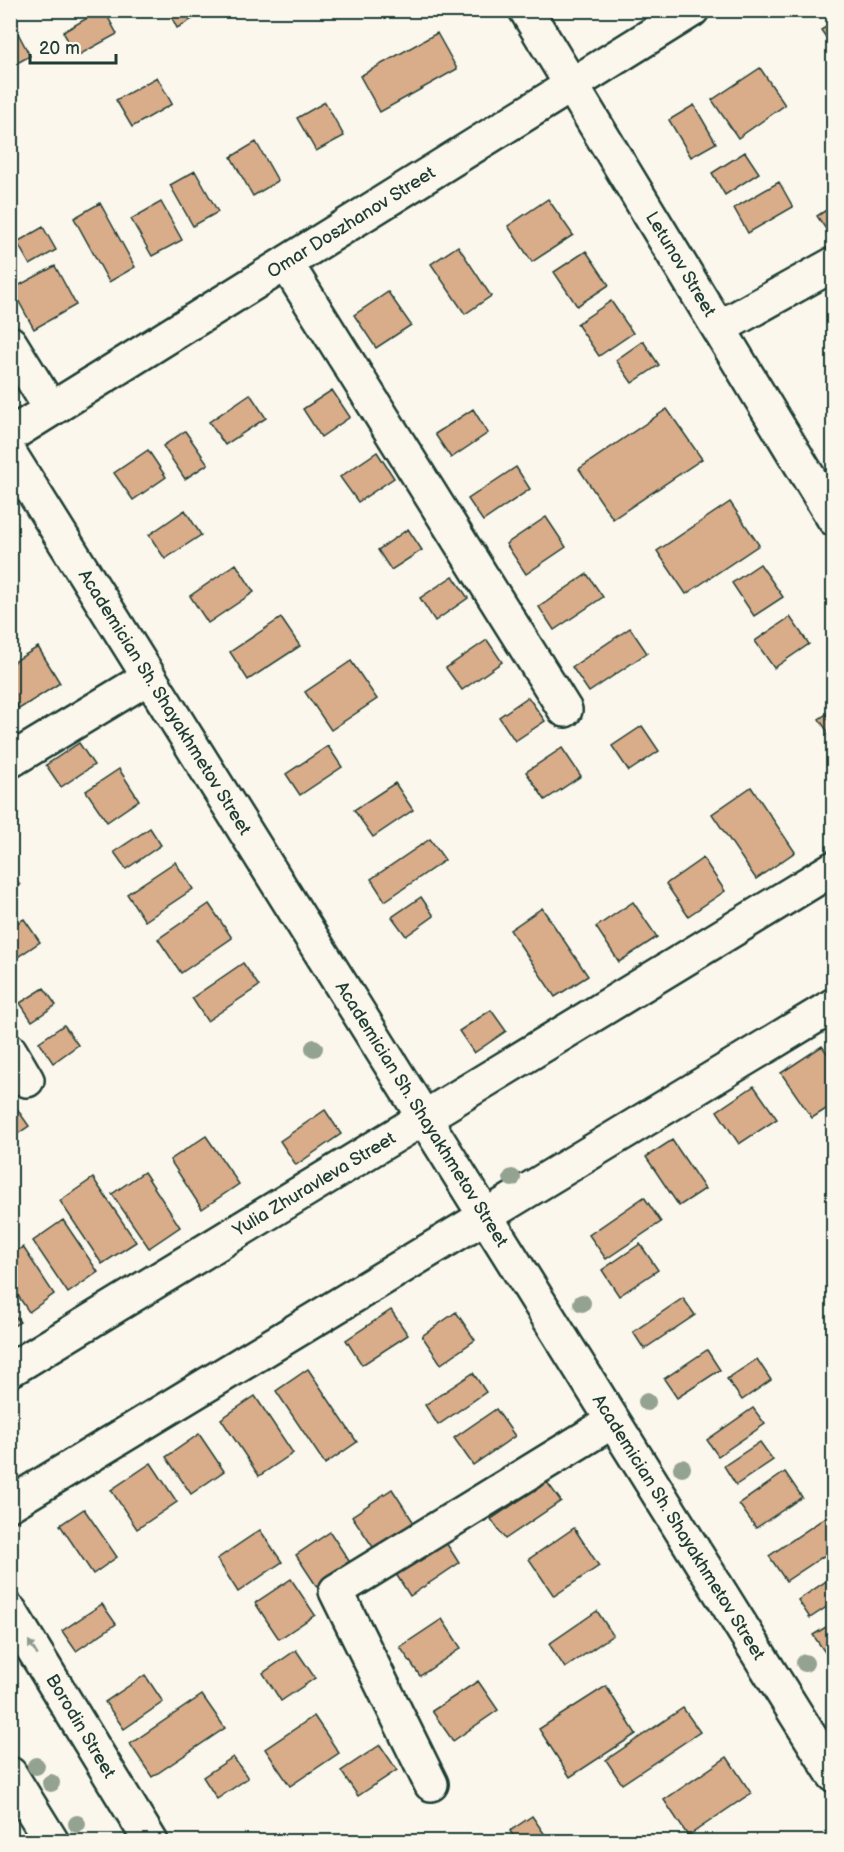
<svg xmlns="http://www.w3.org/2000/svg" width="844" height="1852" font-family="'Balsamiq Sans',sans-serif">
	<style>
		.building { fill: #d9ac8a; stroke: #1f3d34; stroke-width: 1.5 }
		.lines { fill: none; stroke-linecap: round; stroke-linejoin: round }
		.minor-casing { stroke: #1f3d34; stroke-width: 38 }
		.minor { stroke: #fbf7ec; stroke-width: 33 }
		.tree { fill: #94a291 }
		.oneway { fill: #8d9a90 }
		.labels { text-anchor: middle; stroke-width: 6; stroke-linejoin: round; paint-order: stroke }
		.street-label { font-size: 18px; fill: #1f3d34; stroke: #fbf7ec }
	</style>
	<rect width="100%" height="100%" fill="#fbf7ec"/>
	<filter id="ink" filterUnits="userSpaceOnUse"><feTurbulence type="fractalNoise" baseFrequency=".0167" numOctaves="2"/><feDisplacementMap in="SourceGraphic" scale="12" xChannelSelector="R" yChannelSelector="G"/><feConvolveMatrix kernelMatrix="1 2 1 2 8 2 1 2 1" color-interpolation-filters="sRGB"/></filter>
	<g filter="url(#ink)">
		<path class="building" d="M101,10H104L117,34L77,56L63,32Z
			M168,10H208L177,28Z
			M11,20L30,56L10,67V20Z
			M834,22V49L821,30Z
			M437,33L457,69L380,112L360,76Z
			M760,68L785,105L738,138L712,100Z
			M157,77L172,104L132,127L116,100Z
			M325,102L344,136L316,151L297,118Z
			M694,105L716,143L691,157L669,120Z
			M256,142L278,181L253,196L231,157Z
			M745,152L759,173L725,195L712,173Z
			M195,171L218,212L193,226L170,185Z
			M779,182L793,207L748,233L734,208Z
			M548,199L573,235L532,262L508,226Z
			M161,202L182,240L152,256L131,219Z
			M100,203L135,267L109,282L74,218Z
			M834,205V241L817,216Z
			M10,208L16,218L10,221Z
			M43,227L56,250L30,265L17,242Z
			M458,246L491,296L465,314L431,264Z
			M586,251L609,285L577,306L554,272Z
			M55,266L76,305L34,329L12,289Z
			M388,292L411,325L376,348L354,315Z
			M611,301L633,333L599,356L577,324Z
			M643,341L659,365L632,383L616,360Z
			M332,390L350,417L321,437L303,409Z
			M250,394L266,418L225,445L209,422Z
			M473,409L488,433L451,458L435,434Z
			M667,409L702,459L613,519L579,469Z
			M185,431L208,464L185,479L163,446Z
			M148,450L166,477L133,500L114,473Z
			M377,452L394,478L358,502L340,477Z
			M516,467L530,489L483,521L468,499Z
			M730,502L759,545L686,594L657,551Z
			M185,510L201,535L165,559L149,535Z
			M546,517L566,547L526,574L506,544Z
			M408,529L422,550L391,570L378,550Z
			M236,564L254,592L208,623L190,596Z
			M760,564L783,597L754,616L732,583Z
			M587,574L603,597L554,630L539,607Z
			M453,576L468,598L435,621L420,598Z
			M10,606L18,619L10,623Z
			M790,617L809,644L774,668L755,641Z
			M281,618L300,646L248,680L230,652Z
			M630,628L647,653L589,692L572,667Z
			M487,640L502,662L462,690L446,668Z
			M38,647L60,683L19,709L10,696V664Z
			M351,661L377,699L331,730L305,692Z
			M528,697L545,721L515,741L499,717Z
			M834,709V741L819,719Z
			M642,726L659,751L629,771L612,746Z
			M79,743L94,765L61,787L46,765Z
			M328,746L342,767L300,795L286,774Z
			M562,748L581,776L545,800L526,772Z
			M119,769L139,800L107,822L86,791Z
			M395,783L413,810L373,837L354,810Z
			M751,787L795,852L756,879L712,814Z
			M150,828L161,845L126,869L114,852Z
			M430,839L445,860L385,901L371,879Z
			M703,858L725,891L688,916L666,884Z
			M175,862L193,889L145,921L127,894Z
			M10,870L20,885L10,892Z
			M421,897L434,916L406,936L392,917Z
			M633,902L657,937L619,962L596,927Z
			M209,904L232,938L181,973L158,939Z
			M542,908L588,976L555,997L510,930Z
			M24,919L40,942L10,962V927Z
			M243,963L259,986L207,1021L192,998Z
			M44,988L56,1005L32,1021L20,1003Z
			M491,1010L506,1031L474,1053L459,1031Z
			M64,1025L78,1045L53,1063L39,1042Z
			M822,1046L834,1063V1104L812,1118L781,1073Z
			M754,1086L777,1119L739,1144L717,1111Z
			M10,1099L29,1126L10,1139Z
			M325,1110L341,1134L296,1165L280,1141Z
			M206,1136L239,1184L202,1209L170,1160Z
			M672,1140L705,1189L679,1206L646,1157Z
			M144,1172L180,1227L149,1248L112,1194Z
			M93,1178L136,1242L102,1264L60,1201Z
			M644,1197L661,1222L606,1259L589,1235Z
			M63,1220L98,1272L68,1293L33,1241Z
			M640,1244L658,1270L619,1296L602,1270Z
			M23,1247L54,1294L29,1312L10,1284V1255Z
			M683,1298L695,1315L644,1349L633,1332Z
			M10,1309L20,1322L10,1328Z
			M391,1310L408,1335L362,1365L346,1340Z
			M456,1312L475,1340L441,1364L422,1336Z
			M707,1350L720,1370L677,1398L664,1379Z
			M757,1359L771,1380L742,1400L727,1379Z
			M308,1369L357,1442L325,1464L276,1391Z
			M473,1373L486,1392L438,1425L425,1405Z
			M255,1396L293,1453L259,1476L221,1419Z
			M753,1408L765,1424L718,1456L707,1440Z
			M496,1409L515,1436L473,1465L454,1438Z
			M199,1434L224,1471L191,1494L166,1457Z
			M760,1442L773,1460L736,1485L724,1466Z
			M151,1463L177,1502L137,1529L111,1490Z
			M785,1472L802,1497L756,1528L739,1504Z
			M547,1482L561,1501L505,1539L491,1519Z
			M392,1489L418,1529L379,1556L352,1516Z
			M84,1509L117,1557L93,1574L60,1525Z
			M829,1515L834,1522V1549L786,1581L769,1556Z
			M574,1528L599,1566L554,1596L529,1559Z
			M260,1530L282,1562L238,1592L217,1559Z
			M330,1532L355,1570L321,1593L296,1555Z
			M443,1538L459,1563L410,1596L394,1571Z
			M834,1576V1602L810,1618L798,1600Z
			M291,1579L315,1615L279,1639L255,1603Z
			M102,1604L116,1624L76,1651L62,1631Z
			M597,1611L613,1635L565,1668L549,1644Z
			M442,1619L461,1648L420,1676L400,1647Z
			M834,1622V1659L831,1661L813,1635Z
			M296,1650L315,1678L281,1701L263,1673Z
			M145,1675L163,1702L124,1729L105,1702Z
			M478,1681L498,1710L453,1741L432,1711Z
			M606,1686L636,1734L570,1777L539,1729Z
			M202,1695L225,1728L152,1777L130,1744Z
			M683,1708L700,1732L622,1784L606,1760Z
			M314,1716L339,1753L290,1786L265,1749Z
			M380,1745L397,1770L358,1796L341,1771Z
			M233,1757L248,1778L217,1799L203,1777Z
			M727,1757L751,1793L688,1836L664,1800Z
			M532,1816L550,1842H517L510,1831Z
			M12,1833L18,1842H10Z"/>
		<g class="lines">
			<defs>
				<path id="minor" d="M526,10L834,519
					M286,263L565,710
					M719,328L834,264
					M10,343L51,409
					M10,435L692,10
					M10,454L834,1775
					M10,761L149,677
					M10,1051L27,1080
					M10,1370L834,868
					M10,1504L834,1005
					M10,1611L151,1842
					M10,1774L52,1842
					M431,1784L336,1591L613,1421"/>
			</defs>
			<use href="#minor" class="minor-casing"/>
			<use href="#minor" class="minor"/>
		</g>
		<g class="tree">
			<circle cx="314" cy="1048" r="9"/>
			<circle cx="512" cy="1178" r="9"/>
			<circle cx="582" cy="1303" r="9"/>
			<circle cx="647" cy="1402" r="9"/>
			<circle cx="682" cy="1468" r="9"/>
			<circle cx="805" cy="1663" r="9"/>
			<circle cx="36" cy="1766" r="9"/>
			<circle cx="51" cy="1783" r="9"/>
			<circle cx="77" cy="1824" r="9"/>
		</g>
		<defs><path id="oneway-solid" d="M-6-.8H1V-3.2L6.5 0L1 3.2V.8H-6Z" transform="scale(1.5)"/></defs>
		<use class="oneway" href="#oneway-solid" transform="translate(33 1648) rotate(-121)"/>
	</g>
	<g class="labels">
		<g class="street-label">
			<text transform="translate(351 222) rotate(-32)" y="6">Omar Doszhanov Street</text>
			<text transform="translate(681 264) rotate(59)" y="6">Letunov Street</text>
			<text transform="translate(165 702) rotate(58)" y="6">Academician Sh. Shayakhmetov Street</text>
			<text transform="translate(422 1114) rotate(58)" y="6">Academician Sh. Shayakhmetov Street</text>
			<text transform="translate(314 1184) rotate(-31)" y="6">Yulia Zhuravleva Street</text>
			<text transform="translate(679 1527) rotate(58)" y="6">Academician Sh. Shayakhmetov Street</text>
			<text transform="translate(81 1726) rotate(59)" y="6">Borodin Street</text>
		</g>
	</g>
	<rect width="844" height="1852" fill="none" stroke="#fbf7ec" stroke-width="36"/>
	<rect x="18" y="18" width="808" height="1816" fill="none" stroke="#1f3d34" stroke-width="2" filter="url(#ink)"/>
	<path d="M30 54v9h86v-9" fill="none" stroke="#1f3d34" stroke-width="3"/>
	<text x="39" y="54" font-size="18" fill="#1f3d34" stroke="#fbf7ec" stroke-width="4.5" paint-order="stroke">20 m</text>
</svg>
